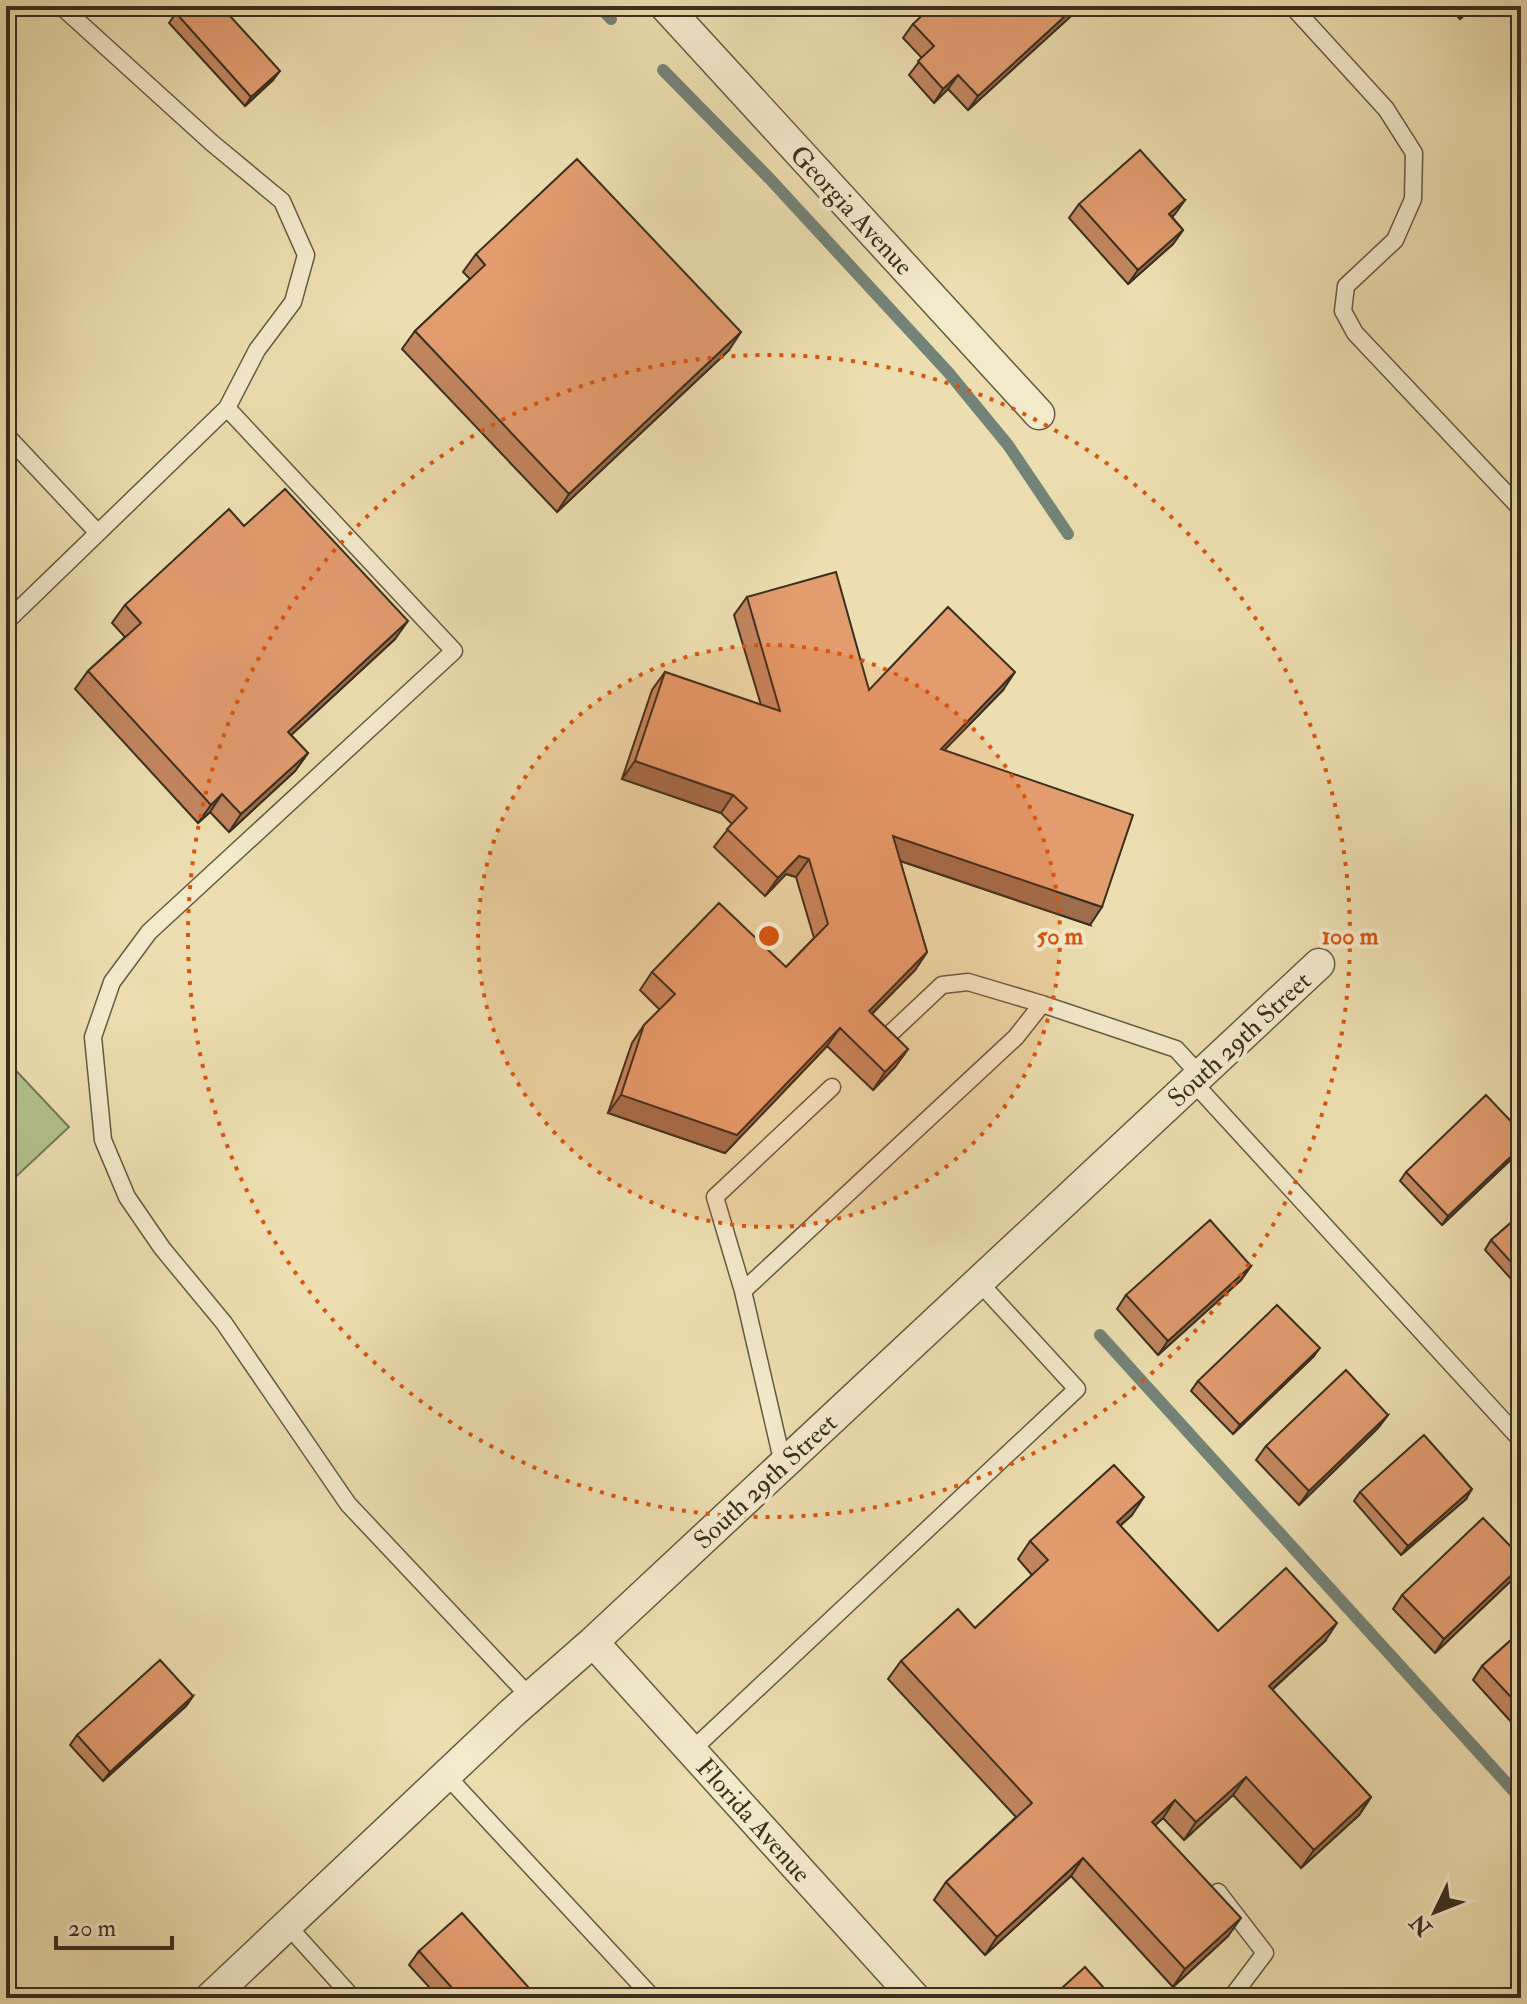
<svg xmlns="http://www.w3.org/2000/svg" width="1527" height="2004" font-family="'IM FELL Double Pica',serif">
	<style>
		.green { fill: #b4c28e; stroke: #777856; stroke-width: 2 }
		.lines { fill: none; stroke-linecap: round; stroke-linejoin: round }
		.stream { stroke: #748378; stroke-width: 12 }
		.service-casing { stroke: #665a43; stroke-width: 19 }
		.minor-casing { stroke: #665a43; stroke-width: 33 }
		.service { stroke: #f3eacc; stroke-width: 16 }
		.minor { stroke: #f3eacc; stroke-width: 30 }
		.wall { fill: #c2865f; stroke: #3a2e1f; stroke-width: 2 }
		.shaded-wall { fill: #9e6d4d; stroke: #3a2e1f; stroke-width: 2 }
		.building { fill: #e29c6e; stroke: #3a2e1f; stroke-width: 2 }
		.ring { fill: none; stroke: #d7550e; stroke-width: 4; stroke-dasharray: 4 8 }
		.labels { text-anchor: middle; stroke-width: 8; stroke-linejoin: round; paint-order: stroke }
		.street-label { font-size: 26px; fill: #3a2e1f; stroke: #f3eacc }
		.centre { fill: #d7550e; stroke: #f3eacc; stroke-width: 4 }
		.ring-label { font-size: 24px; text-anchor: middle; font-weight: bold; fill: #d7550e; stroke: #f3eacc; stroke-width: 8; stroke-linejoin: round; paint-order: stroke }
	</style>
	<rect width="100%" height="100%" fill="#ecdeb0"/>
	<filter id="stains"><feTurbulence type="fractalNoise" baseFrequency=".0025" numOctaves="4"/><feColorMatrix values="0 0 0 0 .2 0 0 0 0 .09 0 0 0 0 .02 0 0 0 .5 -.17"/></filter>
	<radialGradient id="worn" r=".72"><stop offset=".6" stop-color="#630" stop-opacity="0"/><stop offset="1" stop-color="#630" stop-opacity=".3"/></radialGradient>
	<path class="green" d="M6,1060L69,1127L6,1186Z"/>
	<g class="lines">
		<path class="stream" d="M599,6L611,19
			M663,70L769,178L948,372L1008,445L1068,534
			M1100,1335L1521,1799"/>
		<defs>
			<path id="service" d="M61,6L212,143L282,201L306,255L293,302L257,350L227,408
				M1292,6L1386,109L1414,153L1413,199L1395,240L1346,286L1343,311L1355,333L1521,509
				M6,435L98,533
				M6,622L227,408L454,651L149,932L112,982L93,1037L103,1140L127,1197L162,1248L224,1323L348,1504L530,1697
				M1042,1004L1176,1049L1200,1075
				M1193,1082L1521,1440
				M743,1291L1016,1037L1042,1004L968,982L942,985L892,1032
				M783,1464L743,1291L715,1197L832,1087
				M691,1751L1077,1389L979,1282
				M446,1775L653,1998
				M1218,1892L1265,1953L1231,1998
				M287,1925L353,1998"/>
			<path id="minor" d="M665,6L1039,414
				M593,1642L915,1998
				M210,1998L512,1713L593,1642L1319,964"/>
		</defs>
		<use href="#service" class="service-casing"/>
		<use href="#minor" class="minor-casing"/>
		<use href="#service" class="service"/>
		<use href="#minor" class="minor"/>
	</g>
	<path class="wall" d="M1082,6L968,110L948,89L934,103L909,75L922,58L903,38L913,24Z
		M1448,6H1474L1460,19Z
		M176,13L273,80L245,106L169,23Z
		M1185,200L1172,217L1183,230L1173,244L1128,284L1069,218L1079,204Z
		M476,254L729,350L557,512L402,349L415,331L470,279L463,272Z
		M244,526L395,639L291,735L308,753L295,771L229,832L210,812L198,823L75,689L88,671L125,637L112,623L125,605Z
		M747,597L869,690H1003L944,750L1090,925L900,861L927,952L915,970L872,1014L908,1049L895,1067L873,1090L827,1046L725,1153L608,1113L632,1043L644,1025L660,1010L640,990L652,972L786,967L814,938L796,877L786,874L765,896L714,847L732,824L721,813L622,779L652,690L665,672L761,705L734,615Z
		M1521,1132V1150L1442,1225L1400,1181L1406,1172Z
		M1521,1214V1290L1485,1250L1491,1240Z
		M1251,1266L1241,1280L1158,1355L1117,1309L1126,1295Z
		M1313,1357L1233,1434L1191,1391L1198,1381Z
		M1388,1415L1378,1428L1299,1505L1256,1460L1266,1446Z
		M1360,1492L1466,1499L1401,1555L1354,1501Z
		M1132,1515L1120,1526L1218,1631L1325,1641L1272,1690L1371,1797L1359,1815L1301,1868L1233,1795L1184,1840L1163,1818L1155,1825L1228,1936L1173,1987L1071,1876L985,1955L934,1900L946,1882L1016,1817L888,1679L901,1661L975,1628L1032,1575L1018,1559L1030,1541Z
		M1521,1557V1569L1516,1576L1435,1653L1393,1609L1402,1595Z
		M1521,1631V1719L1514,1725L1473,1680L1482,1666Z
		M193,1696L186,1706L103,1781L70,1745L77,1735Z
		M419,1951L538,1998H439L409,1965Z"/>
	<path class="shaded-wall" d="M1076,6H1082L968,110L978,96Z
		M1469,6H1474L1460,19Z
		M280,71L273,80L245,106L251,97Z
		M958,75L948,89L934,103L943,89Z
		M1185,200L1175,214L1159,228L1169,214Z
		M1183,230L1173,244L1128,284L1138,270Z
		M741,332L729,350L557,512L569,494Z
		M408,621L395,639L275,750L288,732Z
		M1015,672L1003,690L928,767L941,749Z
		M308,753L295,771L229,832L241,814Z
		M635,761L733,795L721,813L622,779Z
		M222,794L210,812L198,823L211,805Z
		M893,836L1102,907L1090,925L880,854Z
		M799,856L809,859L796,877L786,874L765,896L778,878Z
		M927,952L915,970L856,1029L869,1011Z
		M840,1028L827,1046L725,1153L608,1113L621,1095Z
		M908,1049L895,1067L873,1090L885,1072Z
		M1521,1147V1150L1442,1225L1448,1216Z
		M1251,1266L1241,1280L1158,1355L1168,1341Z
		M1320,1348L1313,1357L1233,1434L1240,1425Z
		M1388,1415L1378,1428L1299,1505L1309,1491Z
		M1472,1489L1466,1499L1401,1555L1408,1546Z
		M1144,1497L1132,1515L1104,1540L1117,1522Z
		M1521,1566V1569L1516,1576L1435,1653L1444,1639Z
		M1337,1623L1325,1641L1256,1704L1269,1686Z
		M193,1696L186,1706L103,1781L110,1772Z
		M1246,1777L1233,1795L1184,1840L1196,1822Z
		M1371,1797L1359,1815L1301,1868L1314,1850Z
		M1175,1800L1163,1818L1139,1840L1152,1822Z
		M1083,1858L1071,1876L985,1955L997,1937Z
		M1241,1918L1228,1936L1173,1987L1185,1969Z"/>
	<path class="building" d="M184,6H221L280,71L251,97L176,13Z
		M932,6H1076L978,96L958,75L943,89L918,61L934,46L913,24Z
		M1140,150L1185,200L1169,214L1183,230L1138,270L1079,204Z
		M577,159L741,332L569,494L415,331L485,265L476,254Z
		M285,489L408,621L288,732L308,753L241,814L222,794L211,805L88,671L141,623L125,605L229,509L244,526Z
		M836,572L869,690L948,607L1015,672L941,749L1133,815L1102,907L893,836L927,952L869,1011L908,1049L885,1072L840,1028L737,1135L621,1095L644,1025L675,994L652,972L719,903L786,967L828,924L809,859L799,856L778,878L727,829L747,808L733,795L635,761L665,672L780,711L747,597Z
		M1486,1095L1521,1132V1147L1448,1216L1406,1172Z
		M1521,1214V1273L1491,1240Z
		M1210,1220L1251,1266L1168,1341L1126,1295Z
		M1277,1305L1320,1348L1240,1425L1198,1381Z
		M1346,1370L1388,1415L1309,1491L1266,1446Z
		M1424,1435L1472,1489L1408,1546L1360,1492Z
		M1114,1465L1144,1497L1117,1522L1218,1631L1286,1568L1337,1623L1269,1686L1371,1797L1314,1850L1246,1777L1196,1822L1175,1800L1152,1822L1241,1918L1185,1969L1083,1858L997,1937L946,1882L1032,1803L901,1661L958,1609L975,1628L1048,1560L1030,1541Z
		M1483,1518L1521,1557V1566L1444,1639L1402,1595Z
		M1521,1631V1708L1482,1666Z
		M160,1660L193,1696L110,1772L77,1735Z
		M462,1913L538,1998H461L419,1951Z
		M1085,1967L1113,1998H1051Z"/>
	<circle cx="769" cy="936" r="291" fill="#d7550e" fill-opacity=".12"/>
	<g class="ring">
		<circle cx="769" cy="936" r="291"/>
		<circle cx="769" cy="936" r="581"/>
	</g>
	<g class="labels">
		<g class="street-label">
			<text transform="translate(852 210) rotate(47)" y="9">Georgia Avenue</text>
			<text transform="translate(1239 1039) rotate(-43)" y="9">South 29th Street</text>
			<text transform="translate(765 1481) rotate(-43)" y="9">South 29th Street</text>
			<text transform="translate(754 1820) rotate(48)" y="9">Florida Avenue</text>
		</g>
	</g>
	<circle cx="769" cy="936" r="12" class="centre"/>
	<g class="ring-label">
		<text x="1060" y="944">50 m</text>
		<text x="1350" y="944">100 m</text>
	</g>
	<rect width="1527" height="2004" fill="none" stroke="#ecdeb0" stroke-width="32"/>
	<rect x="8" y="8" width="1511" height="1988" fill="none" stroke="#3a2e1f" stroke-width="4"/>
	<rect x="16" y="16" width="1495" height="1972" fill="none" stroke="#3a2e1f" stroke-width="2"/>
	<g transform="translate(1435 1912) rotate(227)" stroke="#f3eacc" stroke-width="6" paint-order="stroke">
	<path d="M0-6L14 30L0 20L-14 30Z" fill="#3a2e1f"/>
	<text y="-12" font-size="22" font-weight="bold" text-anchor="middle" fill="#3a2e1f">N</text>
	</g>
	<path d="M56 1936v12h116v-12" fill="none" stroke="#3a2e1f" stroke-width="4"/>
	<text x="68" y="1936" font-size="24" fill="#3a2e1f" stroke="#f3eacc" stroke-width="6" paint-order="stroke">20 m</text>
	<rect width="100%" height="100%" filter="url(#stains)"/>
	<rect width="100%" height="100%" fill="url(#worn)"/>
</svg>
